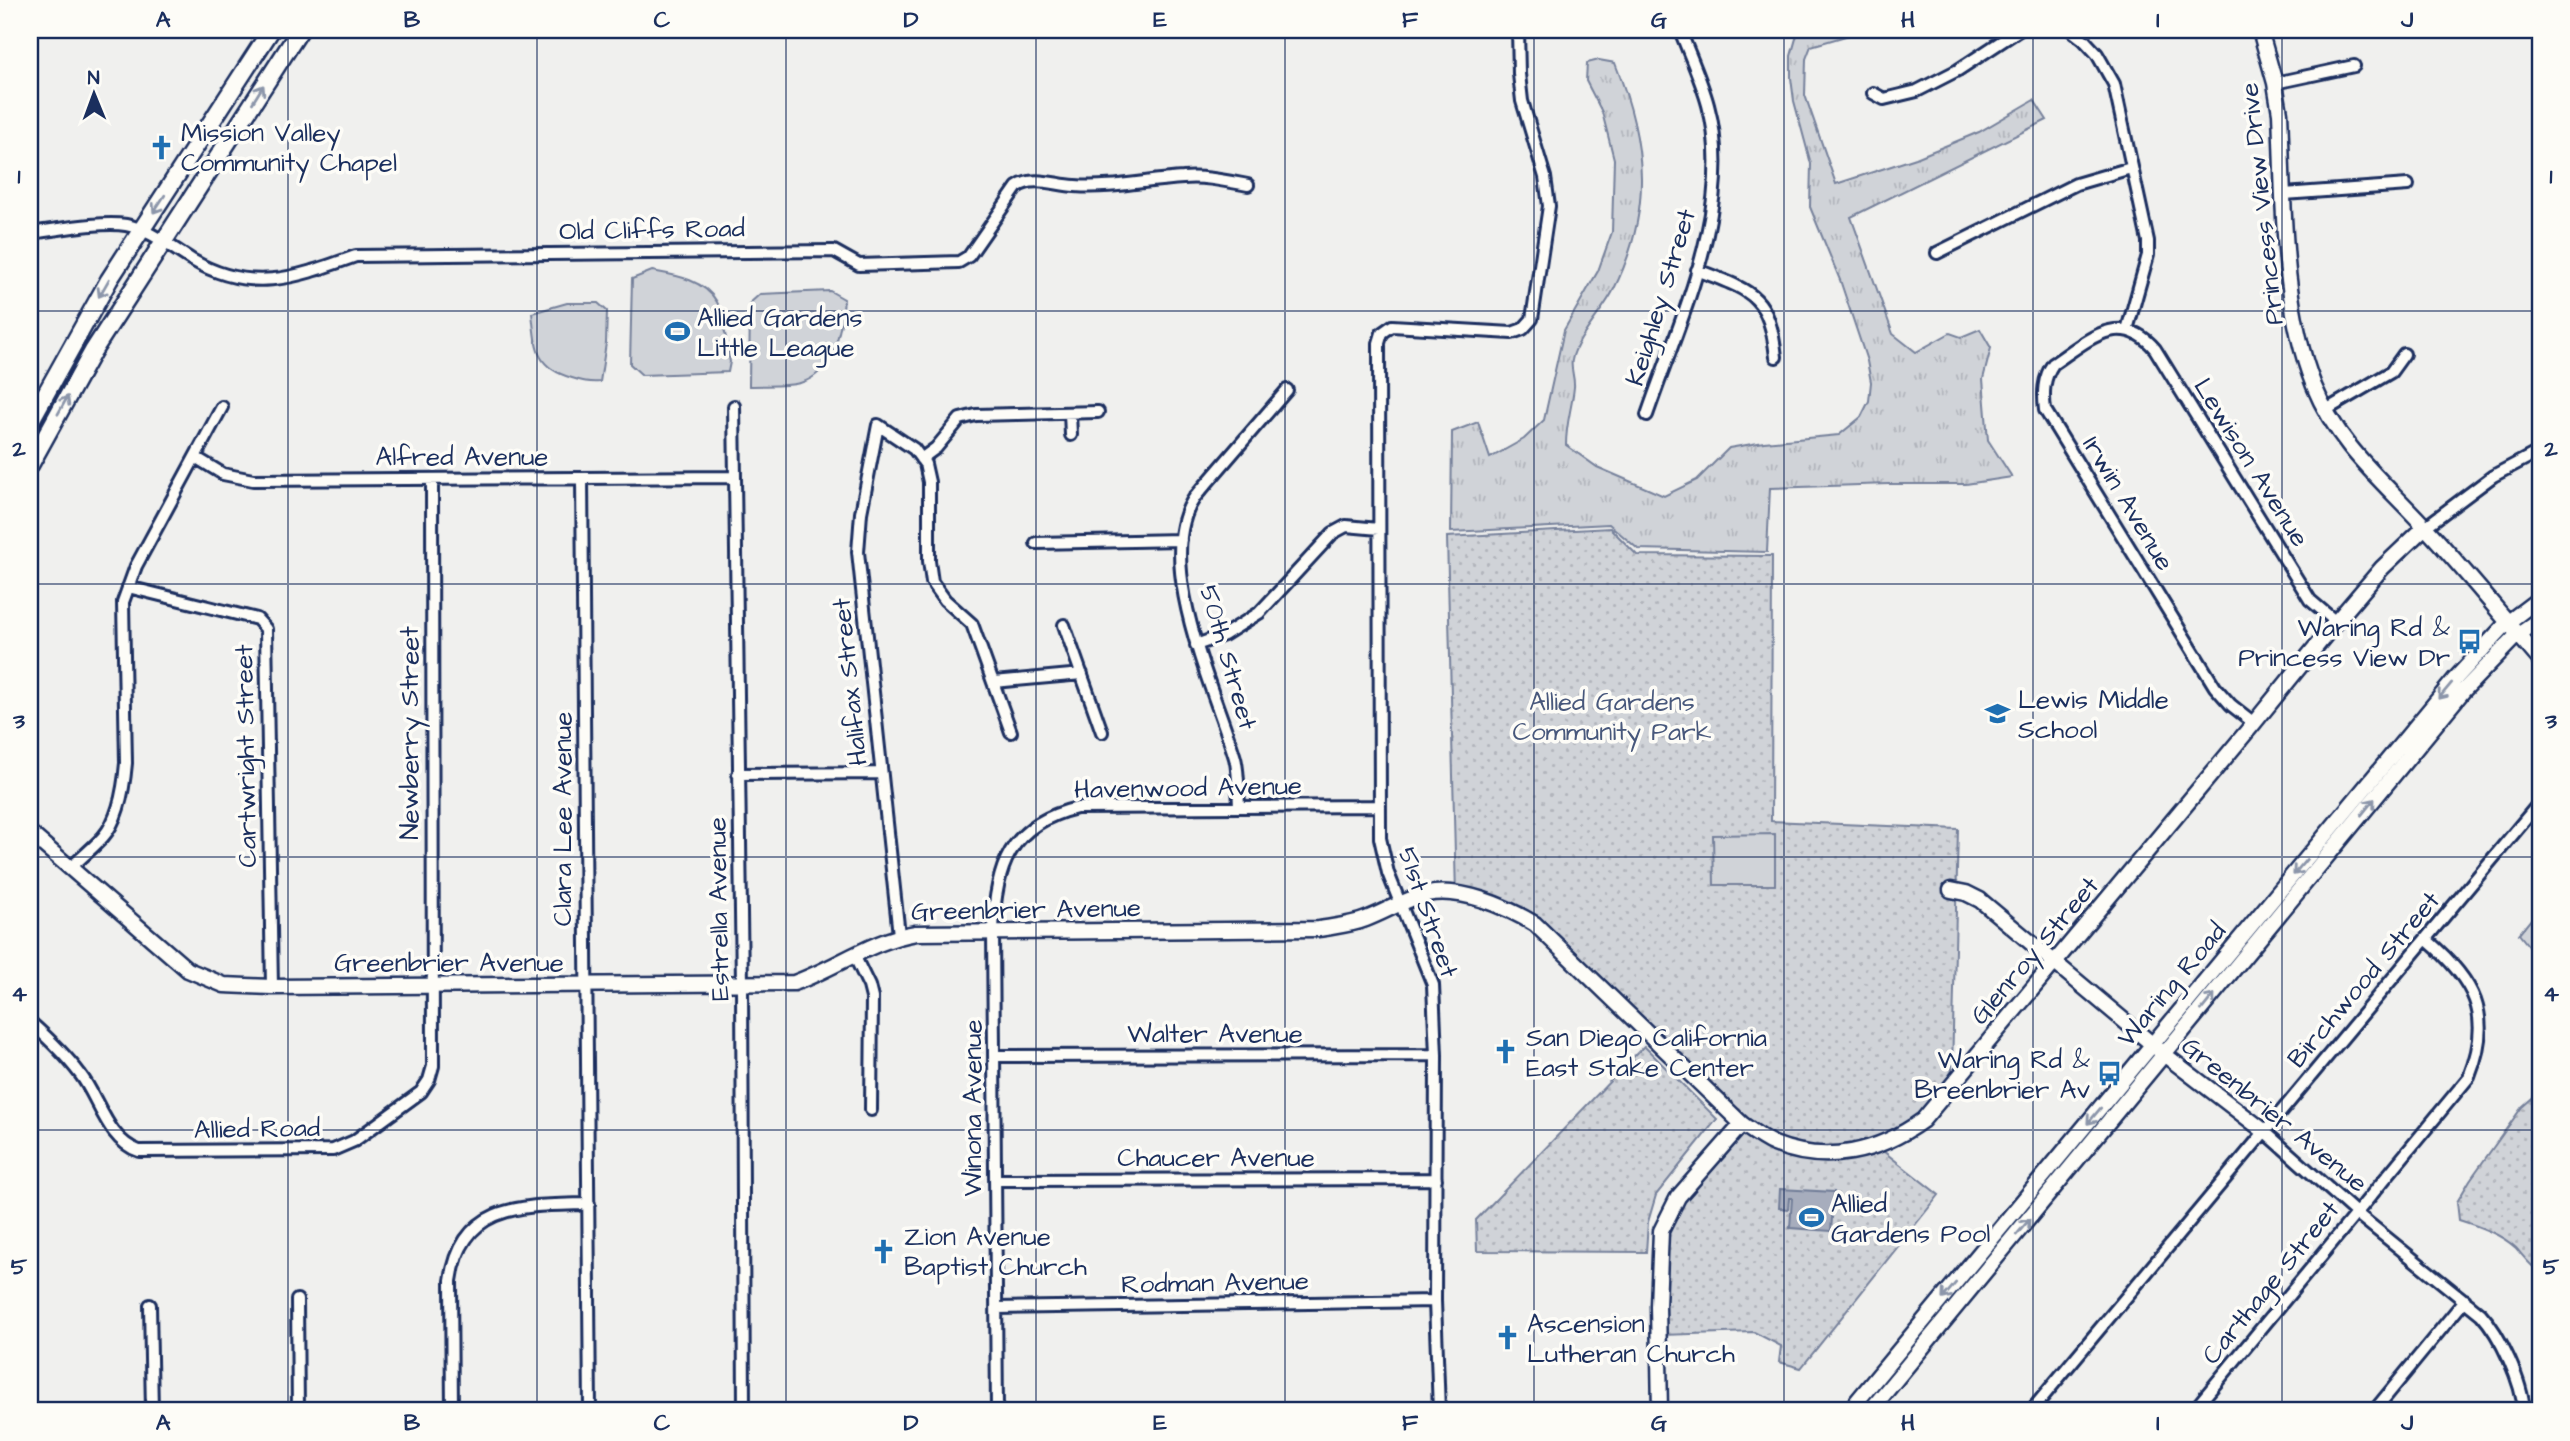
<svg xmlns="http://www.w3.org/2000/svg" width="2570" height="1441" font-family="'Architects Daughter',sans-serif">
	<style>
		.grass { fill: url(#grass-tufts); stroke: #76819b; stroke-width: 2 }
		.park { fill: url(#park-dots); stroke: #76819b; stroke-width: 2 }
		.pitch { fill: #d0d3d8; stroke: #76819b; stroke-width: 2 }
		.water { fill: #a7adbd; stroke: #6f7b97; stroke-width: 2 }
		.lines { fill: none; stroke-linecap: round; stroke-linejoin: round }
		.street-casing { stroke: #1b2f5e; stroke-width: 16 }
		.secondary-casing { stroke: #1b2f5e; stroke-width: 19 }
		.primary-casing { stroke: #1b2f5e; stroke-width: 21 }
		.street { stroke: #fdfcf7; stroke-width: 10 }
		.secondary { stroke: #fdfcf7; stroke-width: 14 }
		.primary { stroke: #fdfcf7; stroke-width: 16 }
		.oneway { stroke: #8c96aa }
		.grid { fill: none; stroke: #1b2f5e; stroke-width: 2; stroke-opacity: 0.55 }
		.labels { text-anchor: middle; stroke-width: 7; stroke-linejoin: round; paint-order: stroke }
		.poi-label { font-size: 26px; fill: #1b2f5e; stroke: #fdfcf7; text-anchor: start }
		.street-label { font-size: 26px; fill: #1b2f5e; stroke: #fdfcf7 }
		.park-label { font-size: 26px; fill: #48587c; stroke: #fdfcf7 }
		.neatline { fill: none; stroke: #1b2f5e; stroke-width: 2.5 }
		.grid-label { font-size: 23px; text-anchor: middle; font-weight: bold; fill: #1b2f5e }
	</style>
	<defs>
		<pattern id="grass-tufts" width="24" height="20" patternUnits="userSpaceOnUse" patternTransform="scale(1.75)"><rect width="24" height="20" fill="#d0d3d8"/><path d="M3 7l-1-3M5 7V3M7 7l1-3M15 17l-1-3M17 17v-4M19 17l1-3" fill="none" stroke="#b2b5bc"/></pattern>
		<pattern id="park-dots" width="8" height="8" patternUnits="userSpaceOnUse" patternTransform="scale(1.75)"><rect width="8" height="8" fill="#d0d3d8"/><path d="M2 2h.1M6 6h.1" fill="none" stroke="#b2b5bc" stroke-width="1.8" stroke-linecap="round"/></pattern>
	</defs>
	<rect width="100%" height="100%" fill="#f0f0ee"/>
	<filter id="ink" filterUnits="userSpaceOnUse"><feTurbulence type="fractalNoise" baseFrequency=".0143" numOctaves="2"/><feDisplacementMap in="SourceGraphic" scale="14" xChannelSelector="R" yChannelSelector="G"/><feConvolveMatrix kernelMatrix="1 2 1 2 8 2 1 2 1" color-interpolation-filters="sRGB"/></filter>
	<g filter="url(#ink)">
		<path class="grass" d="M1806,30L1863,31L1811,46L1806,59L1805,95L1836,184L1916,158L1979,132L2034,100L2047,120L1851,217L1893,334L1916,352L1950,333L1961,337L1980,329L1991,348L1983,379L1988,440L2012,477L1966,484H1889L1770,488L1767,552L1638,549L1609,524L1451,532L1452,432L1478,422L1490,458L1524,439L1544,420L1564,330L1598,271L1612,232L1614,159L1602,112L1586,81L1587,63L1599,60L1615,63C1647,143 1653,212 1613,291C1603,311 1576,339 1572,360C1570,368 1575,378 1574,387C1572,408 1566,422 1566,445L1597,467L1664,496L1697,480L1729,448L1764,442L1839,435L1861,417L1869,401L1871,382L1867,361L1840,280L1810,207L1811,164L1794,101L1791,78V56L1797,35Z"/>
		<path class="park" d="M1610,528L1637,555L1772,556L1771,821L1958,829L1952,1070L1931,1112L1878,1147L1939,1195L1801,1368L1779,1362L1781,1346L1754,1332L1661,1335L1663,1227L1741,1124L1543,932L1456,895L1447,537Z
			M2540,908V953L2535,954L2519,934Z
			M1644,1046L1717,1119L1656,1195L1648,1222L1646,1252L1477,1251L1476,1220Z
			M2540,1087V1272C2529,1265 2524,1257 2516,1248C2501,1234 2478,1226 2459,1220L2457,1202L2470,1180L2522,1107L2538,1093Z"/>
		<path class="pitch" d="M652,271C674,275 704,279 717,302C723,313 727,347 730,362L728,372L642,375L630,364L632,279Z
			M830,291L844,299C842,328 834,374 800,383C784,387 765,385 749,386L750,303L760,294Z
			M567,303H598L607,311L606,343L600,382C589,383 582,381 572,378C534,367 536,347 532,313Z
			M1775,834V885H1714L1713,835Z"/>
		<path class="water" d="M1780,1189L1834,1192L1831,1231L1790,1228L1792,1198H1789L1788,1209L1779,1208Z"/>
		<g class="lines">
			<defs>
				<path id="street" d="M2071,30L2084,40L2097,54L2114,84L2148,241V255L2127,330
					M2275,83L2354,66
					M1873,93L1884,99L1917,91L1958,70L2019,30
					M2284,194L2408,185
					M30,233C56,230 101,221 126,225C149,229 172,248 192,260C252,295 297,277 356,256L834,251L859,265L959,262L969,256L1017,187C1034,175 1055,185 1075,186C1111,189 1147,180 1183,178C1205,176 1226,181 1248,185
					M1937,253L2076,184L2131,168
					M1697,270C1752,291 1769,294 1776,357
					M734,406L742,984L744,1411
					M2326,410L2391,372L2404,354
					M1070,413L1071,435
					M1647,415C1679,321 1736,205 1708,105C1701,79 1689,54 1680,30
					M195,457L223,474L253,480L735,477
					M921,459L936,448L960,419L976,415L1098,412
					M582,478L590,1411
					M2425,527L2493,476L2540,451
					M1036,543L1181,540
					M128,587L257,619L266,629L272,987
					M1064,625L1102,732
					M1196,645L1224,635L1259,613L1333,533L1346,526L1379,529
					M994,682L1082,674
					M2254,723L2231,705L2215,687L2045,410C2043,394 2043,378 2053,364C2086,342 2120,308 2155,349L2310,600L2336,622
					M738,774L881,773
					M1239,806C1238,791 1239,773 1235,758C1216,693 1151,559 1195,497L1287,390
					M70,868C81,858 93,848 103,837C119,819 124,787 126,763L123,602L136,566L222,407
					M899,935L858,552L861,513L878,425L914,449L925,464L929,482V561L932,582L945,600L972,624L1011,732
					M854,955L869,986L872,998L871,1110
					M30,1022C48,1038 65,1054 80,1074C99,1098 107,1140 139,1151L333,1150L354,1141L421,1092L429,1080L433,1066L432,479
					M995,1056L1436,1055
					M2264,1131L2356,1213L2481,1314C2501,1336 2522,1382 2524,1411
					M995,1180L1436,1179
					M297,1300L298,1411
					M150,1305L152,1411
					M997,1308L1435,1301
					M452,1411L451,1281C462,1201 526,1206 589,1204
					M997,1411L993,931C995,868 1009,824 1077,808L1379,806
					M1439,1411L1435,1301L1436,1055L1433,985L1388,873L1380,838L1379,343L1382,333L1392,326L1512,333L1523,329L1532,319L1549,206L1545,177L1522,101L1519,74L1518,30
					M2031,1411L2540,802
					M2193,1411L2469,1077C2494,1015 2474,980 2427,940
					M2374,1411L2465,1300"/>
				<path id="secondary" d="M2260,30L2275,83L2280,113C2284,202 2281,303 2314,386C2339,447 2383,481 2425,527C2465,570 2502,616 2540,660
					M30,833L188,970L224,985L272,987L794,983C836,968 872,940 916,933L1319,929C1335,926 1351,925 1366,919C1387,911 1405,899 1427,894C1461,887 1505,906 1535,924L1742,1124C1752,1131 1763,1139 1774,1144C1827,1165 1879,1152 1923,1120L2254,723L2336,622L2382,568L2425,527
					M1951,890L1966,893L1980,900L2165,1055L2264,1131
					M1660,1411L1658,1306L1661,1231L1678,1197L1742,1124
					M1849,1411L2455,679L2507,623L2540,598
					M1870,1411L2463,691L2518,634L2540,619"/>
				<path id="primary" d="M30,422L109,280L271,30
					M30,465L93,351L300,30"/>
			</defs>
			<use href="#street" class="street-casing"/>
			<use href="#secondary" class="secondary-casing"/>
			<use href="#primary" class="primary-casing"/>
			<use href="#street" class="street"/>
			<use href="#secondary" class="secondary"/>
			<use href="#primary" class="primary"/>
		</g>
		<defs><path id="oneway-shaft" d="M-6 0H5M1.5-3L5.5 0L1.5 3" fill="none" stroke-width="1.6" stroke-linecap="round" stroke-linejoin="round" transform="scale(1.75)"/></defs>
		<g class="oneway">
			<use href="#oneway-shaft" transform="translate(258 94) rotate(-58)"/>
			<use href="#oneway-shaft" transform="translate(159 204) rotate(123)"/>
			<use href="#oneway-shaft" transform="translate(104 288) rotate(120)"/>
			<use href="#oneway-shaft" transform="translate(63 405) rotate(-61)"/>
			<use href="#oneway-shaft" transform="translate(2445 691) rotate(130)"/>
			<use href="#oneway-shaft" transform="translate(2368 807) rotate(-51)"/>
			<use href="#oneway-shaft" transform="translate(2300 867) rotate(130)"/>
			<use href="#oneway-shaft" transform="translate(2208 1002) rotate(-51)"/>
			<use href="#oneway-shaft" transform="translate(2094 1116) rotate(130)"/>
			<use href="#oneway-shaft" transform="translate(2023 1227) rotate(-50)"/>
			<use href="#oneway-shaft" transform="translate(1949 1291) rotate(130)"/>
		</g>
	</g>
	<path class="grid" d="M288,30V1411M537,30V1411M786,30V1411M1036,30V1411M1285,30V1411M1534,30V1411M1784,30V1411M2033,30V1411M2282,30V1411M30,311H2540M30,584H2540M30,857H2540M30,1130H2540"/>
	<defs>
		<symbol id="church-bare" viewBox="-9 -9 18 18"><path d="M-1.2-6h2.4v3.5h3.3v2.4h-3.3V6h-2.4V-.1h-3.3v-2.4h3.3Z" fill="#1f6fb2" stroke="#fdfcf7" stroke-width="2.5" paint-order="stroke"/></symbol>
		<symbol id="stadium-bare" viewBox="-9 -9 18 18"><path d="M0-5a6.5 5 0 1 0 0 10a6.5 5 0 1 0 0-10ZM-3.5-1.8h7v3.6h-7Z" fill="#1f6fb2" stroke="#fdfcf7" stroke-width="2.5" paint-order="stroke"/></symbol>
		<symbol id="bus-bare" viewBox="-9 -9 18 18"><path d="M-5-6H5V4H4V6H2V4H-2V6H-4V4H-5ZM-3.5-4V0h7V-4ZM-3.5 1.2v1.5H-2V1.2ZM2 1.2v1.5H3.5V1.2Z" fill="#1f6fb2" stroke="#fdfcf7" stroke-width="2.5" paint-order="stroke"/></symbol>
		<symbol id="school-bare" viewBox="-9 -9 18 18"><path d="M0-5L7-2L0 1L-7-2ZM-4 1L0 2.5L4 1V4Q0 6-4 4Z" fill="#1f6fb2" stroke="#fdfcf7" stroke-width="2.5" paint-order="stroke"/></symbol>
	</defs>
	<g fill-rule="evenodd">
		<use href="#church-bare" x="144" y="130" width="35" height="35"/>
		<use href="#stadium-bare" x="660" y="314" width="35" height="35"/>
		<use href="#bus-bare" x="2452" y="624" width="35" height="35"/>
		<use href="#school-bare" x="1980" y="696" width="35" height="35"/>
		<use href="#church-bare" x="1488" y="1034" width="35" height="35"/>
		<use href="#bus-bare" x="2092" y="1056" width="35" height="35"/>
		<use href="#stadium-bare" x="1794" y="1200" width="35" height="35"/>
		<use href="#church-bare" x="866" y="1234" width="35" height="35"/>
		<use href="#church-bare" x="1490" y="1320" width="35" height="35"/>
	</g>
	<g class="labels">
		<g class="poi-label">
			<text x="181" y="141">Mission Valley<tspan x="181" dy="30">Community Chapel</tspan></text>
			<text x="697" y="326">Allied Gardens<tspan x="697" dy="30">Little League</tspan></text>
			<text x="2450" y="636" text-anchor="end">Waring Rd &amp;<tspan x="2450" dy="30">Princess View Dr</tspan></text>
			<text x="2018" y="708">Lewis Middle<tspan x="2018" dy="30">School</tspan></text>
			<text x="1526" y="1046">San Diego California<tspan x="1526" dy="30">East Stake Center</tspan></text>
			<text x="2090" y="1068" text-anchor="end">Waring Rd &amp;<tspan x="2090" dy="30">Breenbrier Av</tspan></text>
			<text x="1831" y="1212">Allied<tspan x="1831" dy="30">Gardens Pool</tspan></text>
			<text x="904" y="1245">Zion Avenue<tspan x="904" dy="30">Baptist Church</tspan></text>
			<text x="1527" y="1332">Ascension<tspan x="1527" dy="30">Lutheran Church</tspan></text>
		</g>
		<g class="street-label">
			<text transform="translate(2261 204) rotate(-96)" y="9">Princess View Drive</text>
			<text transform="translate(652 229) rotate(-1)" y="9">Old Cliffs Road</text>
			<text transform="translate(1660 297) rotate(-73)" y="9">Keighley Street</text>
			<text x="462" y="465">Alfred Avenue</text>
			<text transform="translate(2252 462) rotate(58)" y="9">Lewison Avenue</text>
			<text transform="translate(2129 503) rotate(59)" y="9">Irwin Avenue</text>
			<text transform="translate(1229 657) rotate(74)" y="9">50th Street</text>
			<text transform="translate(849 682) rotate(-96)" y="9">Halifax Street</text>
			<text transform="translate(409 733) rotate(-90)" y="9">Newberry Street</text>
			<text transform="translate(245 756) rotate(-91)" y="9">Cartwright Street</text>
			<text transform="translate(1188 787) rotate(-1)" y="9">Havenwood Avenue</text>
			<text transform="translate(562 819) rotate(-90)" y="9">Clara Lee Avenue</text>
			<text transform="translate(718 909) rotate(-91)" y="9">Estrella Avenue</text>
			<text transform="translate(1026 909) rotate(-1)" y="9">Greenbrier Avenue</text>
			<text transform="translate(1429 912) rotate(71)" y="9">51st Street</text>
			<text transform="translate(2034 950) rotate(-50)" y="9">Glenroy Street</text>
			<text x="449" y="971">Greenbrier Avenue</text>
			<text transform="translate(2363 979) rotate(-50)" y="9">Birchwood Street</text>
			<text transform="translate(2171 984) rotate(-50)" y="9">Waring Road</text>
			<text x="1215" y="1042">Walter Avenue</text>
			<text transform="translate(972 1108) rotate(-90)" y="9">Winona Avenue</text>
			<text transform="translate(2275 1114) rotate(39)" y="9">Greenbrier Avenue</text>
			<text transform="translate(257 1128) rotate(-1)" y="9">Allied Road</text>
			<text x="1216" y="1166">Chaucer Avenue</text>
			<text transform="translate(1215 1282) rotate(-1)" y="9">Rodman Avenue</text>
			<text transform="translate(2270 1282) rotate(-51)" y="9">Carthage Street</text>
		</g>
		<g class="park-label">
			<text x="1612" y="710">Allied Gardens<tspan x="1612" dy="30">Community Park</tspan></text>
		</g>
	</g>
	<rect width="2570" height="1441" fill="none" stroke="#fdfcf7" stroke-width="77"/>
	<g transform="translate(94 94) rotate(359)" stroke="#fdfcf7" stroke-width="5" paint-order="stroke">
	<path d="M0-5L12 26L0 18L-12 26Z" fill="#1b2f5e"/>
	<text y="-10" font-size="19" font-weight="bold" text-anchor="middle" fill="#1b2f5e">N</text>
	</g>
	<rect x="38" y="38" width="2494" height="1364" class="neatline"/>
	<g class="grid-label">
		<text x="163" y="27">A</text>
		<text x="412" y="27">B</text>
		<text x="662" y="27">C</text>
		<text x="911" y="27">D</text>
		<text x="1160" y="27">E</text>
		<text x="1410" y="27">F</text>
		<text x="1659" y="27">G</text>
		<text x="1908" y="27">H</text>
		<text x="2158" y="27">I</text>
		<text x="2407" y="27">J</text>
		<text x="19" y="183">1</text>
		<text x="2551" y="183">1</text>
		<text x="19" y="456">2</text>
		<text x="2551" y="456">2</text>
		<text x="19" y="728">3</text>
		<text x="2551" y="728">3</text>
		<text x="19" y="1001">4</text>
		<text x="2551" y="1001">4</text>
		<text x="19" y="1274">5</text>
		<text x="2551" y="1274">5</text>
		<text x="163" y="1430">A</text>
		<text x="412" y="1430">B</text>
		<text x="662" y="1430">C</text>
		<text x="911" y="1430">D</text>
		<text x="1160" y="1430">E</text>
		<text x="1410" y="1430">F</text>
		<text x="1659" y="1430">G</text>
		<text x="1908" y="1430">H</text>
		<text x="2158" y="1430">I</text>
		<text x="2407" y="1430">J</text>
	</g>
</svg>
